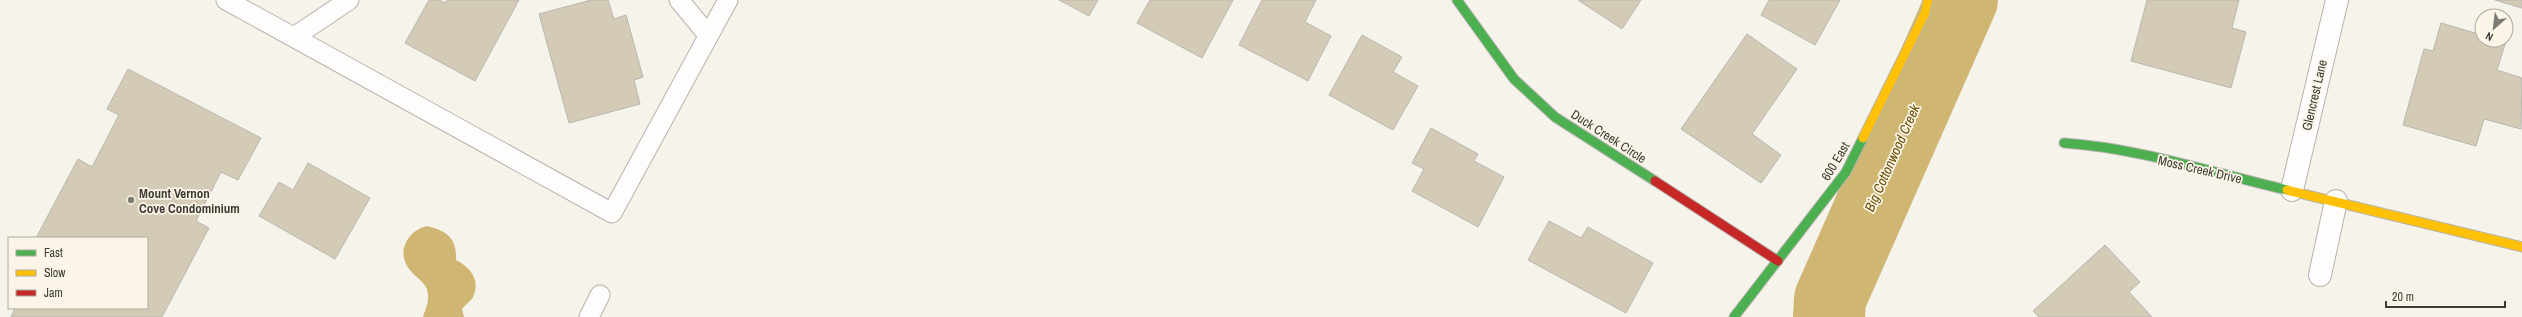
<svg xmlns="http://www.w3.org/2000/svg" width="2522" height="317" font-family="'Archivo Narrow',sans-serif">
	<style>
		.water { fill: #d0b673 }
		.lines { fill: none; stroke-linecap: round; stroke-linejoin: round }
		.river { stroke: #d0b673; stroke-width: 72 }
		.building { fill: #d4cbb6; stroke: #b9b6b1 }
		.lane-casing { stroke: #b5b3ad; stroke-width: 21 }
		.street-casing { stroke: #b5b3ad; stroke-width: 24 }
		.fast-casing { stroke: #b5b3ad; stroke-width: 11 }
		.slow-casing { stroke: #b5b3ad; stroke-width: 11 }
		.jam-casing { stroke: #b5b3ad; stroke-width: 11 }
		.lane { stroke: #fefdfc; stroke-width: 19 }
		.street { stroke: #fefdfc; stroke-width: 22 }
		.fast { stroke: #4caf50; stroke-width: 9 }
		.slow { stroke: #ffc107; stroke-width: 9 }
		.jam { stroke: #c62828; stroke-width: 9 }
		.poi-dot { fill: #7e7b75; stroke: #fbf5e7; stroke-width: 1.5 }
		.labels { text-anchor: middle; stroke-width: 3.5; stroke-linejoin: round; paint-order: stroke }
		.street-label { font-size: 13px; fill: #3d3a35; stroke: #fbf5e7 }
		.poi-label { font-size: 13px; font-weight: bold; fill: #3d3a35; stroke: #fbf5e7; text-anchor: start }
		.water-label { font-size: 14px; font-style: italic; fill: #684f05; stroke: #fbf5e7 }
	</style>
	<rect width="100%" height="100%" fill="#f6f3eb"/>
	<path class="water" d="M427,226C447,231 457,238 456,260C470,267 481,280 473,297C471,301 465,305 462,309L464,317H423C426,307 431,298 426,287C422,280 414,276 409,269C396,252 408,230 427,226Z"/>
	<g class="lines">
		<path class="river" d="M1829,317L1830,299L1962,0"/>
	</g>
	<path class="building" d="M429,0H440L445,3L447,0H519L475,81L405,43Z
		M591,0H608L614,19L626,15L643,77L634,80L640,104L569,123L539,14Z
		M1059,0H1098L1089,16Z
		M1150,0H1233L1202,58L1137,23Z
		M1262,0H1316L1305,22L1331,36L1308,81L1239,45Z
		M1578,0H1641L1622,29Z
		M1769,0H1840L1815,45L1761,15Z
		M2147,0H2239L2232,28L2246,32L2231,88L2131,61Z
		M2495,0H2522V8Z
		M2441,23L2482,35V40L2506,41L2497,70L2522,78L2521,129L2484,119L2476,146L2403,125L2424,49L2433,51Z
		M1747,34L1797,69L1752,134L1781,155L1761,183L1681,129Z
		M1362,35L1402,57L1393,72L1418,86L1393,130L1329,95Z
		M128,69L261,138L238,180L221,172L196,221L209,228L162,317H11L15,308H147V238H36L78,159L92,167L119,115L107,109Z
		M1431,128L1478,154L1474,161L1504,177L1478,227L1412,191L1424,169L1412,163Z
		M308,163L370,198L335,259L259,216L279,182L293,190Z
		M1549,221L1581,238L1588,227L1653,263L1626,313L1528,260Z
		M2105,245L2140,282L2129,292L2152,317H2039L2033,311Z"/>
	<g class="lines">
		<defs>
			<path id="lane" d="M226,0L612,213L728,0
				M679,0L708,35
				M294,37L349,0
				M589,317L600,295"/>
			<path id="street" d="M2292,190L2337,0
				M2320,275L2336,201"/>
			<path id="fast" d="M1457,0L1514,79L1555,117L1655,181
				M2064,143C2139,148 2214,173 2287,190
				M1734,317L1846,172L1863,138"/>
			<path id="slow" d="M1863,138L1925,13L1928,0
				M2287,190L2522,247"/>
			<path id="jam" d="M1655,181L1778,261"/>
		</defs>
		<use href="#lane" class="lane-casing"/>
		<use href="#street" class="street-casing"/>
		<use href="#fast" class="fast-casing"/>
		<use href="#slow" class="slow-casing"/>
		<use href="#jam" class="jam-casing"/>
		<use href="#lane" class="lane"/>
		<use href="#street" class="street"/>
		<use href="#fast" class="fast"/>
		<use href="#slow" class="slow"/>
		<use href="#jam" class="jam"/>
	</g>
	<circle class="poi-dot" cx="131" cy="200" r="4"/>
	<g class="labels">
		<g class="street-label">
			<text transform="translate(2314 95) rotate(-77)" y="5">Glencrest Lane</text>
			<text transform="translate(1609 136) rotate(33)" y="5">Duck Creek Circle</text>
			<text transform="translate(1835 161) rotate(-59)" y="5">600 East</text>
			<text transform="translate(2200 169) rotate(13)" y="5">Moss Creek Drive</text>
		</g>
		<g class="poi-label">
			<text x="139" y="198">Mount Vernon<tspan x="139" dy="15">Cove Condominium</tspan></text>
		</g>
		<g class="water-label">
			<text transform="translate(1892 158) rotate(-66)" y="5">Big Cottonwood Creek</text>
		</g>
	</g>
	<rect x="8" y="237" width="140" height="72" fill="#fbf5e7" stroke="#afaaa0"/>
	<rect x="16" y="250" width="20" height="6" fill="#4caf50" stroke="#afaaa0"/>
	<text x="44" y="257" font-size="12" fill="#3d3a35">Fast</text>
	<rect x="16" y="270" width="20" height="6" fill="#ffc107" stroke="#afaaa0"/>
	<text x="44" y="277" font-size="12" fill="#3d3a35">Slow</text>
	<rect x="16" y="290" width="20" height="6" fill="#c62828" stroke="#afaaa0"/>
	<text x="44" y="297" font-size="12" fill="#3d3a35">Jam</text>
	<g transform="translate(2494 28) rotate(208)"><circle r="19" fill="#fbf5e7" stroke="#afaaa0"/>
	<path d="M0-3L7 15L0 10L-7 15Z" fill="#7e7b75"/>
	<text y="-6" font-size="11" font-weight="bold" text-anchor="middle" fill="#3d3a35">N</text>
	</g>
	<path d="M2386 301v6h119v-6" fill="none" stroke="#3d3a35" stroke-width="2"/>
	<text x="2392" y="301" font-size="12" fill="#3d3a35" stroke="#fbf5e7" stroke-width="3" paint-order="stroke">20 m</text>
</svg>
